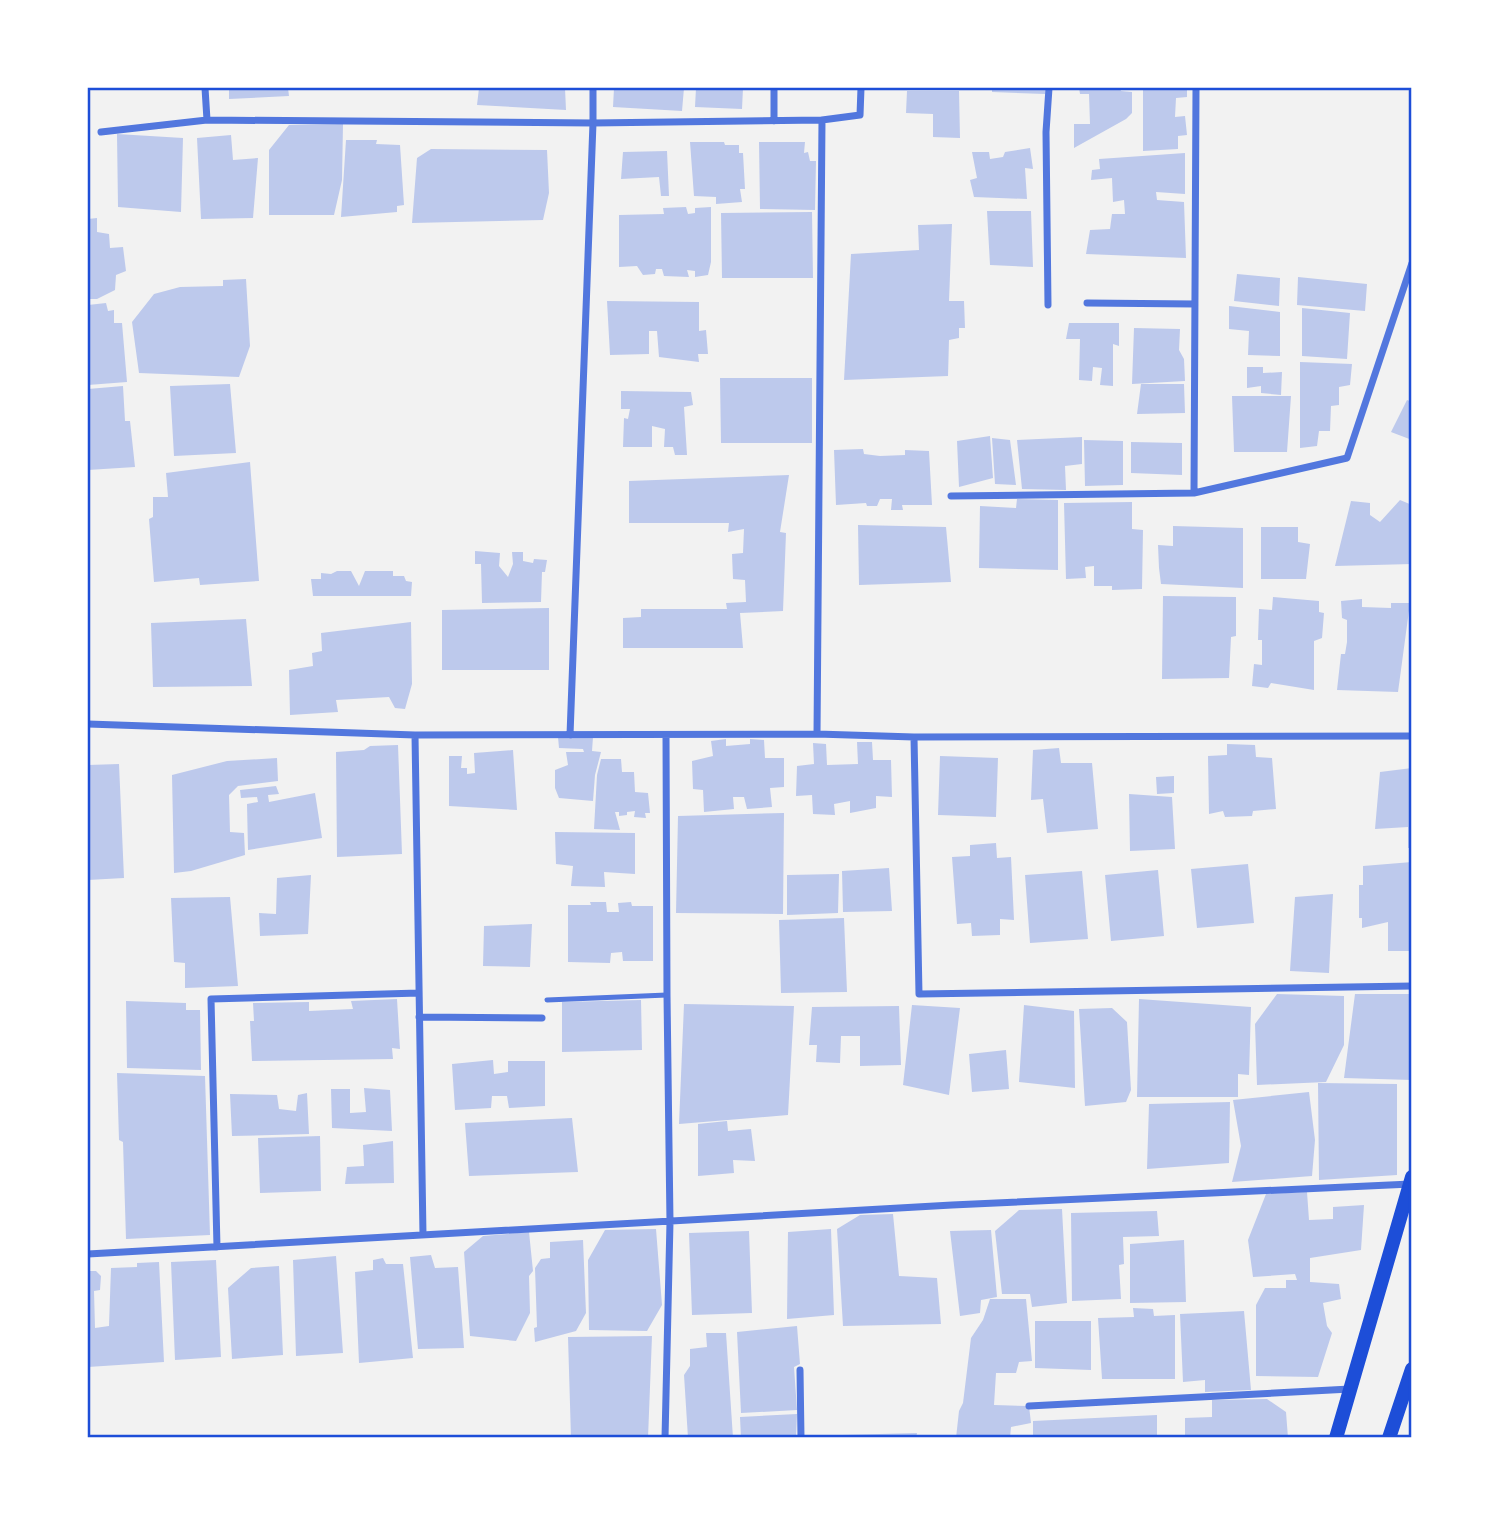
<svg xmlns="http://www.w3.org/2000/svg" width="1499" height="1525" font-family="'Public Sans',sans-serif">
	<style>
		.building { fill: #bdc9ec }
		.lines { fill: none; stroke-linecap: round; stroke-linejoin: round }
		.service { stroke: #5277de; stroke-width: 5 }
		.minor { stroke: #5277de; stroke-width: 7 }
		.secondary { stroke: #1d4ed8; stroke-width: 14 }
		.neatline { fill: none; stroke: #1d4ed8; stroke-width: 2.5 }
	</style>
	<rect width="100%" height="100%" fill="#f2f2f2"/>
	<path class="building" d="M229,88H288L289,96L229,99Z
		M479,88H565L566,110L477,105Z
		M614,88H684L682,111L613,107Z
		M696,88H743L742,109L695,107Z
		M992,88H1046L1045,94L992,92Z
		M1079,88H1120L1121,91L1132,92V113L1126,119L1074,148V124H1090L1089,94H1080Z
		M1143,88H1187V97L1176,98L1175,117L1185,116L1187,135L1178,136V149L1143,151Z
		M907,91H959L960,138L933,137V114L906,113Z
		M343,124L342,180L334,215H269V150L289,125Z
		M117,134L183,138L181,212L118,207Z
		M231,135L233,160L258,158L253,218L201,219L197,138Z
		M346,140H377L376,144L400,145L404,205L397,206V212L341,217Z
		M690,142H724L725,145H739V153H743L745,189H740L742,202L716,204V197L694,196Z
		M759,142H805L804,153L808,152L810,161H816L815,210L760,209Z
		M1030,148L1033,169L1025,168L1027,199L974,197L970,180L977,178L972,152H989L990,159L1003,157L1005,152Z
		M431,149L547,150L549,193L543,220L412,223L417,158Z
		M667,151L669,196H661L659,177L621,179L623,152Z
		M1185,153V194L1156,192L1157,200L1184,202L1186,258L1086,254L1090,230L1110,229L1112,214H1125L1124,200L1113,202L1112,178L1091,180L1092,170L1100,169L1099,159Z
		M686,207L688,214L695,213V208L711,207V262L708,275L695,277V271L687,270L689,277L664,276L662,269H656L655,274L643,275L637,266L619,267V215L664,214L663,208Z
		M987,211H1031L1033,267L990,265Z
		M812,212L813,278H722L721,213Z
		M97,218V232L109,234L110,248L123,247L126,271L116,275L115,290L97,299H88V219Z
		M952,224L949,301H964L965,328H959V338L949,340L948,376L844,380L851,254L919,250L918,225Z
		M1237,274L1280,278L1279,306L1234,301Z
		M1298,277L1367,284L1365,311L1297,305Z
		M246,279L250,346L239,377L139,373L132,322L154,294L180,287L223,286V280Z
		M607,301L699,302V331L706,330L708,354H698L699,362L659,357L657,331H649V354L610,355Z
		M106,303L108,311L114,310V323H122L127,382L88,385V305Z
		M1229,306L1280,312V356L1248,355L1249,331L1229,329Z
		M1302,308L1350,313L1347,359L1302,356Z
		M1069,323H1119V346L1113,344V386L1100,385L1102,368L1093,367L1092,381L1079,380L1080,339H1066Z
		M1134,328L1180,329L1179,350L1184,359L1185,381L1132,384Z
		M1300,362L1352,364L1350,385L1339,387V405L1331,406L1330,431H1319L1317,446L1300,448Z
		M1247,367H1263V373L1282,372L1281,395L1261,393V386L1247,388Z
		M720,378H812V443H721Z
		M230,384L236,453L174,456L170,386Z
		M1141,384H1184L1185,413L1137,414Z
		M123,386L125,421H130L135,467L88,470V389Z
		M621,391L691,392L693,405L684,407L687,455H675L673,447H664L665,429L652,426V447H623L624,418L628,419L630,409H621Z
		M1232,396H1291L1287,452H1234Z
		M1407,400L1412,402V440L1391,432Z
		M990,436L993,478L959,487L957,441Z
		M1082,437V464L1065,466L1066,490L1022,489L1017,440Z
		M992,438L1010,440L1016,485L995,484Z
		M1084,440L1123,441V485L1085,486Z
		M1131,442L1182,443V475L1131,473Z
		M863,449L864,454L880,456L905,455V450L929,451L932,505H902L903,510H891L892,499H880L877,506H867L866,503L836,505L834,450Z
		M250,462L259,581L200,585L199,578L154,582L149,519L153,517V497H168L166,473Z
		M789,475L780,532L786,533L783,611L740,613L743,648H623V618L641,617V609H727L726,603L746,602L745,580L733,579L732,554L743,553L744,529L728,532L729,523H629V481Z
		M1017,499L1058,500V570L979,568L980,506L1016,508Z
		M1400,500L1412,505V564L1335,566L1351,501L1370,503V515L1380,522Z
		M1132,502V529L1143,530L1142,589L1112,590V586H1094V566L1085,567L1086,578L1066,579L1064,503Z
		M858,525L946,527L951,582L859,585Z
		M1173,526L1243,528V588L1161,584L1159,568L1158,545L1173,546Z
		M1261,527H1298V542L1310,544L1306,579H1261Z
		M475,551L500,553L499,566L508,577L513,564L512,552H523V561L533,563L534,559L547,560L545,572H542L541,602L482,603L481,564H475Z
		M337,571H351L359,586L365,571H393V576H404L406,581L412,582L411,596H313L311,579H321V573L331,574Z
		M1163,596L1236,597V636L1231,637L1229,678L1162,679Z
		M1273,597L1319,601V612L1324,613L1322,638L1314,641V690L1271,683L1268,688L1252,686L1254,664L1262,665V640H1258L1259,609L1272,610Z
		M1362,599V607L1391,608V603H1410L1398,692L1337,690L1341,654H1345L1347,642V620L1342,618L1341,601Z
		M549,608V670H442V610Z
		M246,619L252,686L153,687L151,623Z
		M411,622L412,684L405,709L395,708L389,697L336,700L338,712L290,715L289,670L313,666L312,653L322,651L321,633Z
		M558,737H593L592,751L601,752L595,775L593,801L559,798L555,788V770L568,765L566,752H584L583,749L559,748Z
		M726,739V746L750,744V739L764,740L765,758H784V787L770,788L772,807L747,809L744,797H733L734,809L704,812L703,790L693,789L692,761L713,756L711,741Z
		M857,742H872L873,760H891L892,797L876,796V808L850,813V801L834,804L835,815L813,814L812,795L796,796L797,766L814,764L813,743L826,744L827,765L858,764Z
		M1227,744L1255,745L1256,757L1272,758L1276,809L1253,811L1252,816L1225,817L1223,811L1209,814L1208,756L1227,755Z
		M398,745L402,854L337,857L336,752L364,750L370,746Z
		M1059,748L1061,763H1092L1098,829L1047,833L1043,799L1031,800L1033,750Z
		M513,750L517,810L449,806V756H462L461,768H467V774L475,773L474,753Z
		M940,756L998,758L996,817L938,815Z
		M277,758L278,781L238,786L229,795L230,832L244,833L245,855L191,871L174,873L172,775L227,761Z
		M601,759H621L622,772H634L635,792L648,793L650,813H645L646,818L634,817L635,811L627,812V815L619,816V812H615L620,830L594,829L597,775Z
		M119,764L124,878L88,880V765Z
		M1412,768V848H1408V827L1375,829L1380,772Z
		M1174,776V793L1157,794L1156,777Z
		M276,786L279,794L268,795L269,802L315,793L322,838L248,850L247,804L258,802L257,797L241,798L240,790Z
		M1129,794L1172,797L1175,849L1130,851Z
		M784,813L783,914L676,913L678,816Z
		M555,832L635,833V874L604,872L605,887L571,886L573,866L556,864Z
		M996,843L997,858L1011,857L1014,920L1000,919V935L972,936L971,923L957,924L952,857L970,856V845Z
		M1412,862V951H1388V922L1362,928V918H1359V885H1363V866Z
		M1248,864L1254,923L1197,928L1191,869Z
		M889,868L892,911L843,912L842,871Z
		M1158,870L1164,936L1111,941L1105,875Z
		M1082,871L1088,939L1030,943L1025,875Z
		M839,874L838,913L787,915V875Z
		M311,875L308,934L260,936L259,913L276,914L277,878Z
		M1333,894L1329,973L1290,971L1295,897Z
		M230,897L238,986L185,988V963L174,962L171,898Z
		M590,902H606L607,912H619L618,903L631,902L632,906H653V961H623L622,952L611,953L610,963L568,962V905H591Z
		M844,918L847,992L781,993L779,920Z
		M532,924L530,967L483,966L484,926Z
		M1277,994L1344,996V1045L1326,1082L1257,1085L1255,1024Z
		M1355,994H1412V1080L1344,1078Z
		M397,999L400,1049L392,1048L393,1059L252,1061L250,1021H254L253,1003L309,1002V1011L353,1009L351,1001Z
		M1139,999L1251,1007L1249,1075L1238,1074V1097H1137Z
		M641,1000L642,1050L562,1052V1002Z
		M126,1001L186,1003V1010H200L201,1070L127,1068Z
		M684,1004L794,1006L788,1115L679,1124Z
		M912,1005L960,1008L949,1095L903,1085Z
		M1024,1005L1074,1011L1075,1088L1019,1082Z
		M899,1006L901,1065L860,1066V1036H841L840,1063L816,1062L817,1045H809L812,1007Z
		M1112,1008L1127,1022L1131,1090L1126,1102L1085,1106L1079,1009Z
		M1006,1050L1009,1089L972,1092L969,1054Z
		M493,1060L494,1074L508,1072V1061H545V1106L509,1108L507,1096H492L491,1108L455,1110L452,1064Z
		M117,1073L205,1076L210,1235L126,1239L123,1142L119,1140Z
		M1318,1083L1397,1084V1175L1319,1180Z
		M364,1088L390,1090L392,1131L332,1128L331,1089H350V1113L366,1112Z
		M1309,1092L1315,1140L1312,1176L1232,1182L1241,1146L1233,1100Z
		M307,1093L309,1134L232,1136L230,1094L277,1095L279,1109L296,1111L298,1095Z
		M1230,1102L1229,1163L1147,1169L1149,1104Z
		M572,1118L578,1172L469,1176L465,1123Z
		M727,1121L728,1131L751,1129L755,1161L733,1160L734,1173L698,1176V1124Z
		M320,1136L321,1191L260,1193L258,1138Z
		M393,1141L394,1183L345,1184L347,1167L364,1166L363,1145Z
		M1307,1192L1309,1220L1333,1219V1207L1364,1205L1361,1250L1310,1258V1282L1339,1284L1341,1299L1323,1303L1327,1326L1332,1333L1318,1377L1256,1376V1305L1265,1288H1286V1280H1297L1295,1274L1253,1277L1248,1240L1266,1194Z
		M1062,1209L1067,1303L1032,1307L1030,1294H1002L995,1231L1019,1210Z
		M1157,1211L1159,1236L1123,1237L1124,1264L1119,1265L1121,1299L1072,1301L1071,1213Z
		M893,1214L899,1276L937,1278L941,1324L843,1326L837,1229L860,1215Z
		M656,1229L662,1305L647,1331L589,1330L588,1260L605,1230Z
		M831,1229L834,1315L787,1319L788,1232Z
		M991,1230L997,1297L981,1300L980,1313L960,1316L950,1231Z
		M749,1231L752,1313L692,1315L689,1233Z
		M529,1232L533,1271L529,1276L530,1313L516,1341L470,1336L464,1252L483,1236Z
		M583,1240L586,1313L576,1331L535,1342L534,1328L537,1327L535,1268L541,1259L550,1258V1242Z
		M1184,1240L1186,1302L1130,1303V1244Z
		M431,1255L435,1268L458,1267L464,1348L418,1349L410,1257Z
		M336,1256L343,1353L296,1356L293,1260Z
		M383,1258L386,1264H403L413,1358L359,1363L355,1272L373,1270V1260Z
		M216,1260L221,1357L175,1360L171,1262Z
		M159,1262L164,1362L88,1367V1271H96L101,1276L100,1290L94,1291L95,1328L109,1326L111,1268L137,1267V1263Z
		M279,1266L283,1355L232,1359L228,1288L251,1268Z
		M990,1299H1026L1032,1361L1019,1362L1016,1373H996L994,1405L1029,1406L1031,1423L1011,1427L1010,1438H956L959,1411L963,1403L971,1338L983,1320Z
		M1133,1308L1153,1309L1154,1316L1175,1315V1379H1102L1098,1318L1134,1317Z
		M1244,1311L1251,1390L1205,1392V1380L1183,1382L1180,1314Z
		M1035,1321H1091V1370L1035,1368Z
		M797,1326L800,1364L794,1367L797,1410L741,1413L737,1332Z
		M706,1333H726L733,1438H688L684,1375L690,1366V1349L707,1347Z
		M652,1336L648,1438H571L568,1337Z
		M1267,1399L1286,1412L1288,1438H1185V1418L1212,1417V1400Z
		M797,1414L796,1438H741L740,1417Z
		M1157,1415V1438H1033V1421Z
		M917,1433L916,1438H842V1435Z"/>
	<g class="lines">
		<path class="service" d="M547,1000L667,995"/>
		<path class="minor" d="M205,88L207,120
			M822,120L860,115L861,88
			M774,121V88
			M101,132L207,120L593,123L822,120L817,734
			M1087,303L1195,304
			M1048,305L1046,132L1049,88
			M1194,493L1196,88
			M951,496L1194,493L1347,458L1412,263
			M88,724L415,735L817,734L914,737L1412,736
			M415,735L423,1235
			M570,735L593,123V88
			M914,737L919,994L1412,986
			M419,1017L542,1018
			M217,1247L211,999L419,993
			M88,1254L952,1205L1411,1184
			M800,1370L801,1438
			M1029,1406L1350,1389
			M665,1438L670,1222L667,995L666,735"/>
		<path class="secondary" d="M1336,1438L1412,1177
			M1389,1438L1412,1369"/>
	</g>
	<rect width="1499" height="1525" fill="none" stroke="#ffffff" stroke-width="178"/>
	<rect x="89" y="89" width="1321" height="1347" class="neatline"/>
</svg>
